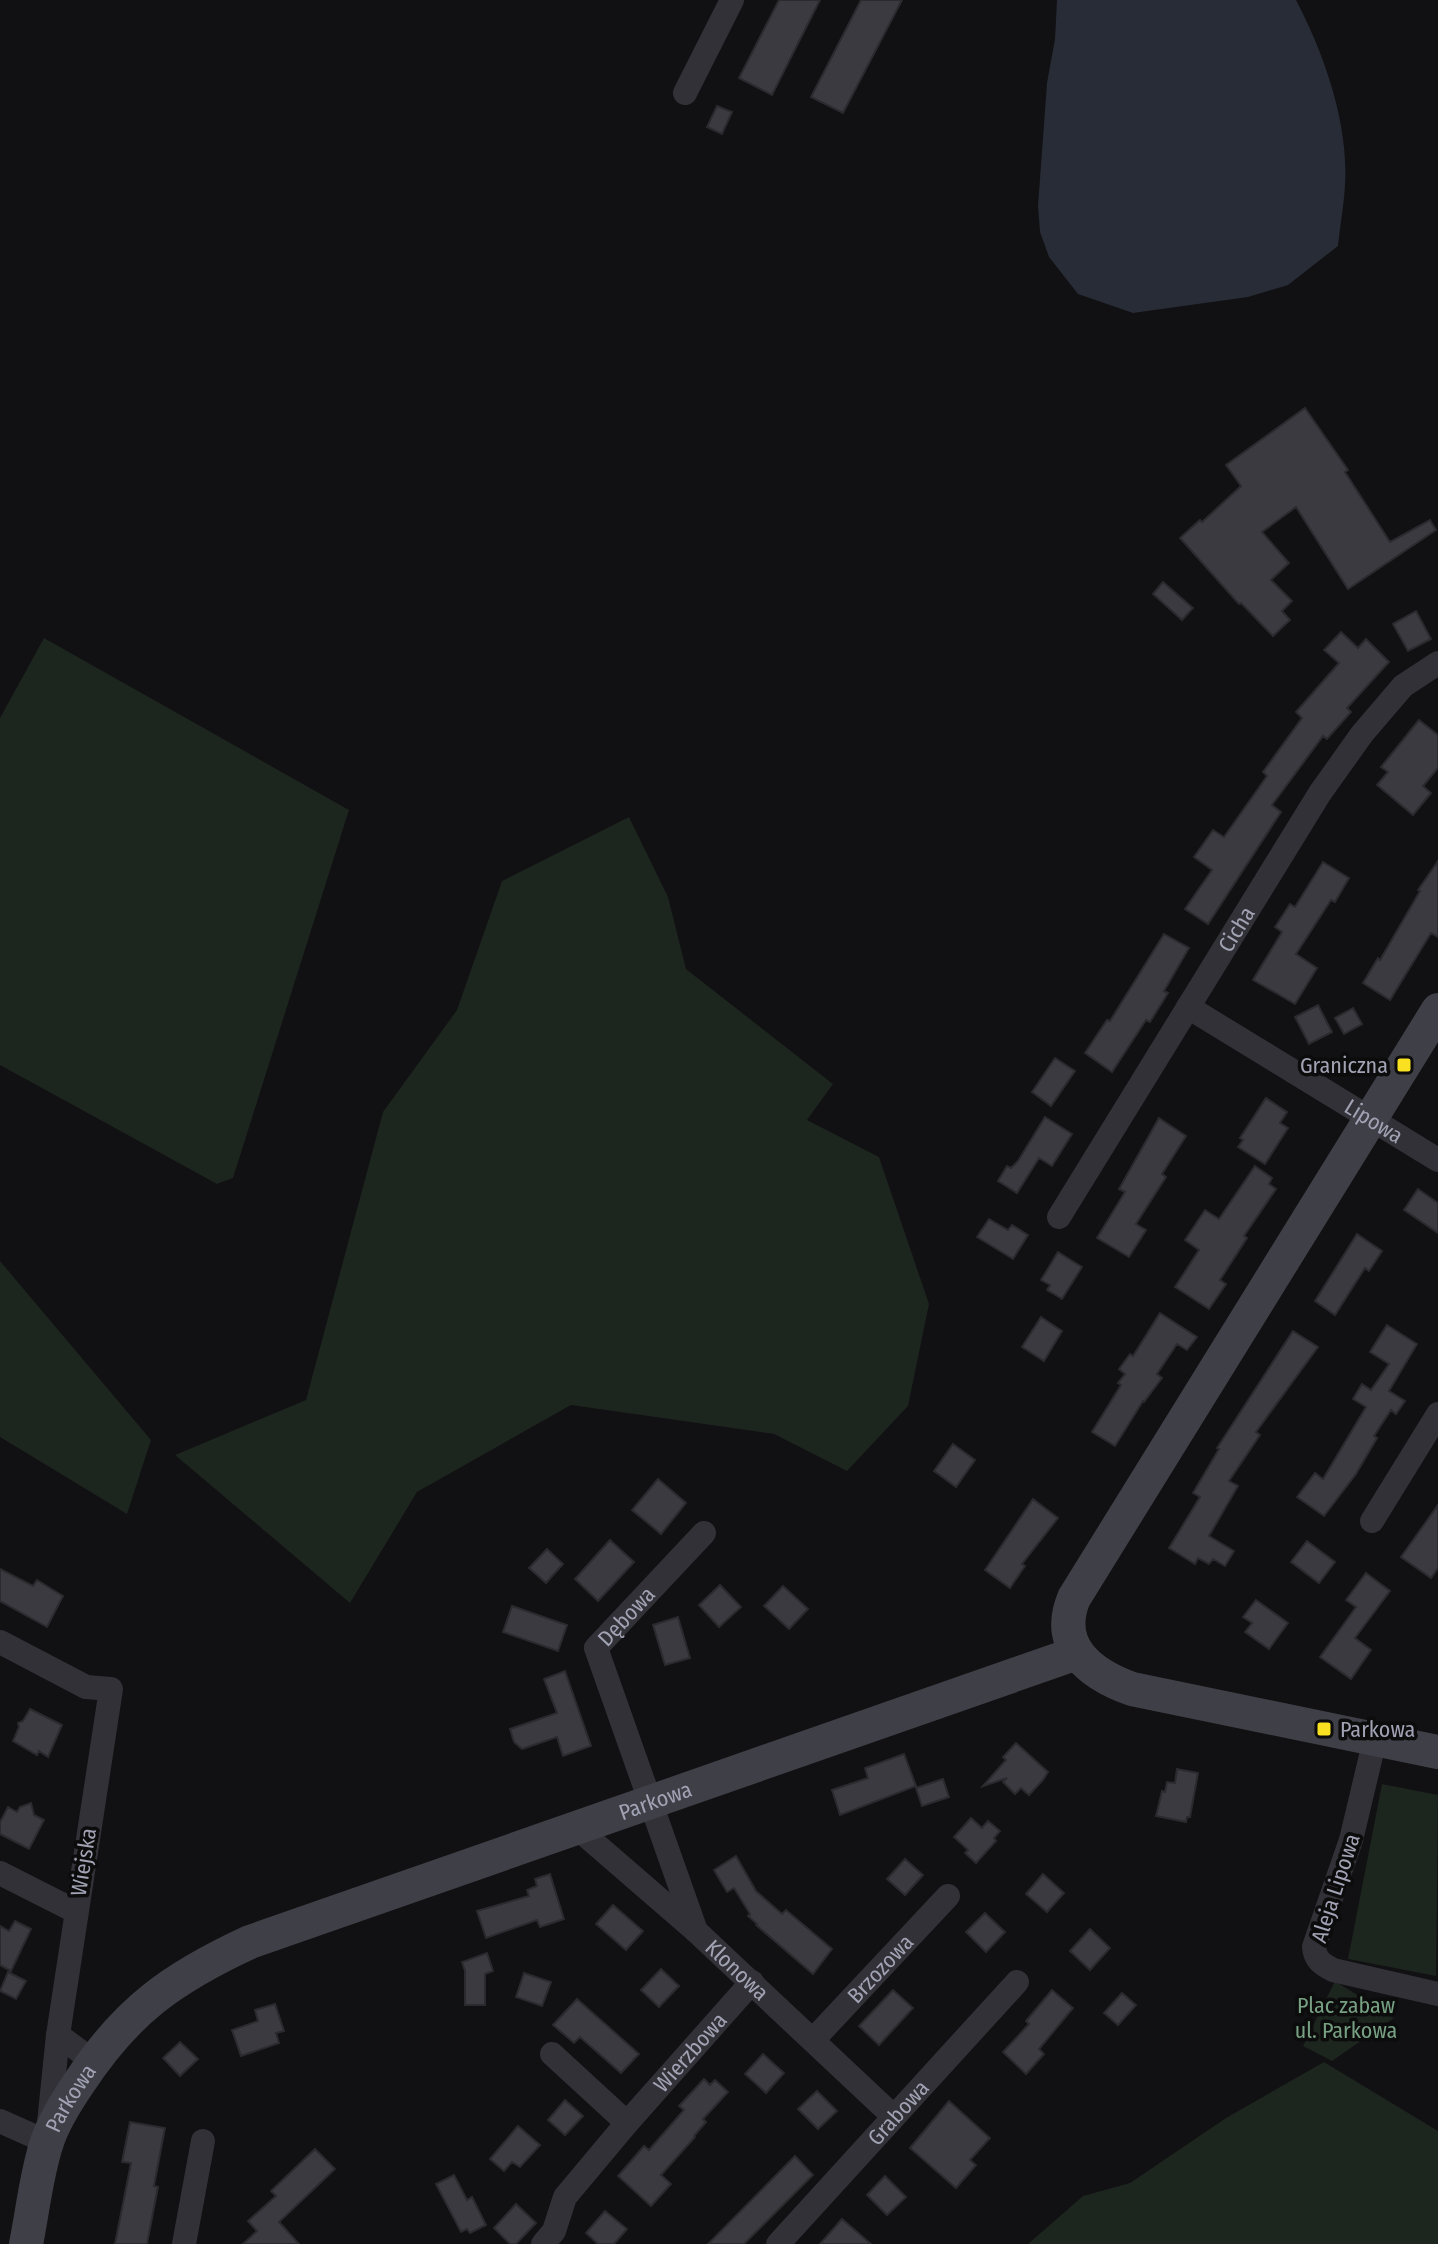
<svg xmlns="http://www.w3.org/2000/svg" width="1438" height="2244" font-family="'Fira Sans Condensed',sans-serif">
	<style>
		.green { fill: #1d251f }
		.water { fill: #272c36 }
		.building { fill: #3a3a40; stroke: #2b2a2e; stroke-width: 2 }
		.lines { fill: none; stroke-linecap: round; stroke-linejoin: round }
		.street { stroke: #323137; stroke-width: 24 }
		.secondary { stroke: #3f3f47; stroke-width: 34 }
		.poi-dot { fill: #f9e121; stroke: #0c0c0d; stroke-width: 3 }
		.labels { text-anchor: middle; stroke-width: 7; stroke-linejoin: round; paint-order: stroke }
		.street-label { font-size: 22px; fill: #a1a3b4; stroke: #0c0c0d }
		.poi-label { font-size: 22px; fill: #a1a3b4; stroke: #0c0c0d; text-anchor: end }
		.park-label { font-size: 22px; fill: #77a083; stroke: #0c0c0d }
	</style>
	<rect width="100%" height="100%" fill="#111012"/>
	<path class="green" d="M44,638L349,810L233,1178L217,1184L0,1065V718Z
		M629,817L668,897L686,969L833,1084L807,1120L879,1157L929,1304L908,1406L847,1471L774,1434L571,1405L417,1492L350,1603L175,1455L306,1400L383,1112L457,1010L502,881Z
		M0,1261L151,1440L127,1514L0,1437Z
		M1382,1784L1438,1795L1436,1976L1348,1959Z
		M1335,1981L1394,2018L1332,2061L1303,2046Z
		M1324,2062L1438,2131V2244H1028L1083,2196L1130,2183L1226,2118Z"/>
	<path class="water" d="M1057,0H1296C1324,53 1349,124 1345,185C1344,205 1340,226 1338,246L1288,285L1248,297L1133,313L1078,294L1049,257L1040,232L1038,206L1047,83L1055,39Z"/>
	<path class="building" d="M779,0H820L772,95L739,78Z
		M861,0H902L843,113L811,97Z
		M717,106L732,112L722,134L707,127Z
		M1305,408L1348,470L1345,472L1390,542L1430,520L1436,530L1348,589L1296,507L1262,532L1289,563L1271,580L1292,601L1282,611L1290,620L1273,636L1241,603L1239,604L1180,538L1200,520L1202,522L1241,486L1226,465Z
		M1163,582L1193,608L1182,620L1153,594Z
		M1416,611L1431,639L1408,651L1393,624Z
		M1341,632L1358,648L1366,639L1389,662L1347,708L1351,712L1327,739L1323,736L1272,805L1281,812L1208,924L1185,909L1212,870L1194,857L1213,830L1224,837L1267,776L1263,772L1302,718L1296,712L1339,663L1324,650Z
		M1419,720L1438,735V768L1423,786L1431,793L1413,815L1377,785L1388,772L1381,767Z
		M1438,861V937L1431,933L1390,1000L1363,983L1378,958L1380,960L1420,891L1418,890Z
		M1323,862L1349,878L1335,902L1331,900L1296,954L1317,968L1295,1004L1253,980L1282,932L1275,927L1290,904L1295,907Z
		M1164,934L1189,948L1164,991L1168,993L1150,1022L1146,1020L1112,1072L1085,1053L1107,1020L1110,1021Z
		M1318,1005L1332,1032L1309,1044L1295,1017Z
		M1353,1008L1362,1024L1344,1034L1335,1018Z
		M1055,1058L1075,1071L1051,1106L1032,1092Z
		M1266,1098L1287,1112L1280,1123L1288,1128L1265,1164L1238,1147L1243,1140L1240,1138Z
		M1045,1117L1072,1134L1052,1166L1039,1158L1017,1193L998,1181L1007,1166L1011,1168L1018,1161Z
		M1159,1118L1186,1136L1162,1174L1166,1177L1136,1224L1146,1230L1129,1257L1097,1238L1125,1192L1119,1189Z
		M1255,1166L1272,1178L1269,1184L1276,1189L1244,1236L1247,1238L1220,1280L1226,1284L1209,1309L1175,1287L1199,1250L1185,1240L1205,1210L1219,1219Z
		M1418,1189L1438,1203V1233L1404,1210Z
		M989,1219L1008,1230L1012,1225L1028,1235L1013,1259L977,1237Z
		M1357,1234L1382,1251L1369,1271L1365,1268L1335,1315L1315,1301Z
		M1058,1252L1082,1267L1062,1299L1047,1290L1050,1285L1041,1280Z
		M1160,1313L1197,1337L1187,1350L1177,1344L1157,1374L1162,1378L1144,1402L1143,1401L1115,1446L1092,1432L1121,1385L1118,1383L1125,1374L1119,1369L1130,1354L1133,1356Z
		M1041,1317L1062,1331L1044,1361L1022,1347Z
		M1387,1325L1417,1344L1389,1391L1405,1401L1396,1414L1391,1410L1374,1436L1377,1438L1356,1474L1324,1516L1297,1497L1315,1473L1323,1479L1366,1407L1353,1399L1362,1384L1371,1390L1389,1364L1370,1352Z
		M1293,1331L1318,1347L1256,1432L1260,1435L1229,1481L1238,1486L1209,1536L1234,1551L1225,1566L1213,1559L1209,1564L1198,1558L1195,1564L1169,1548L1200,1497L1193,1493L1219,1449L1217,1448Z
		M953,1444L975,1460L956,1487L934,1471Z
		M658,1479L686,1503L661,1534L632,1510Z
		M1033,1499L1058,1518L1022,1564L1025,1566L1010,1588L985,1570Z
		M1438,1505V1568L1431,1578L1401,1557Z
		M610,1540L634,1562L598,1601L575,1579Z
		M1307,1541L1335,1562L1319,1583L1291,1562Z
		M547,1549L563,1564L546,1583L529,1568Z
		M0,1569L33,1586L37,1580L63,1596L47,1627L0,1601Z
		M1366,1573L1390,1591L1355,1638L1371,1650L1351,1679L1320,1657L1356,1607L1346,1600Z
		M720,1585L741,1607L719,1627L699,1605Z
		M783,1586L808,1609L789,1629L764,1606Z
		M1256,1600L1288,1623L1269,1649L1245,1632L1252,1623L1243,1617Z
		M512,1606L567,1625L558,1651L503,1632Z
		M678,1617L690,1658L665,1665L653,1625Z
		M565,1671L591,1746L563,1756L557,1737L522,1749L514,1742L510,1729L557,1713L544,1679Z
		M30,1709L62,1725L48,1757L39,1751L37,1755L13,1741L19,1727L18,1723L23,1721Z
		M1016,1743L1048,1772L1043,1780L1029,1795L1021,1788L1015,1794L1003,1782L1007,1778L983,1786L1006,1760L1003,1757Z
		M904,1754L916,1786L840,1815L832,1790L868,1778L865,1768Z
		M1177,1769L1198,1773L1190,1817H1187L1186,1822L1156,1816L1162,1791L1165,1792L1167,1782L1175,1783Z
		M943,1779L949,1797L922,1806L916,1788Z
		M31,1803L34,1815L44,1820L29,1849L0,1834V1822L8,1807L17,1812L20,1807Z
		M971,1818L982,1828L988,1821L1000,1831L994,1838L996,1841L976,1863L965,1853L968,1850L954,1837Z
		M736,1856L756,1891L782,1914L786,1910L832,1949L813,1974L756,1925L757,1924L748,1916L750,1914L734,1888L727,1892L714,1870Z
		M905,1859L923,1875L905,1895L887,1879Z
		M550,1874L564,1919L540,1927L537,1920L486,1938L477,1911L529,1896L527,1890L537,1886L535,1879Z
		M1043,1874L1064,1893L1047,1912L1026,1894Z
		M613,1905L643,1931L626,1950L596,1924Z
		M985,1913L1005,1932L986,1952L966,1932Z
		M15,1921L31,1929L11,1971L0,1965V1926L9,1931Z
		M1090,1929L1110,1948L1090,1970L1070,1951Z
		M487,1953L493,1971L485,1974V2005H465V1971L462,1962Z
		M661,1969L679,1986L659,2007L641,1990Z
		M8,1972L26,1981L16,1999L0,1991Z
		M524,1973L551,1982L542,2006L516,1997Z
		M893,1990L913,2008L879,2045L859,2026Z
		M1052,1990L1073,2008L1039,2049L1044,2054L1026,2074L1003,2052L1029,2024L1026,2021Z
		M1122,1993L1136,2005L1118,2025L1104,2013Z
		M577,1999L639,2054L621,2073L580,2037L574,2043L553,2025Z
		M275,2004L284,2031L276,2033L279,2043L241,2056L232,2030L258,2021L255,2010Z
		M180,2042L198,2059L180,2076L163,2058Z
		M763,2054L784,2073L766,2093L745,2074Z
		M704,2079L710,2085L715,2080L728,2092L703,2119L706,2122L694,2136L695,2137L661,2175L671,2184L651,2206L618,2176L644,2146L649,2150L684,2110L679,2106Z
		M817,2091L837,2111L818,2129L798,2109Z
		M565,2100L583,2116L565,2135L548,2120Z
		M949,2101L990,2138L970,2160L976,2165L956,2188L910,2148Z
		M130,2122L165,2128L154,2186L158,2187L147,2244H115L131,2163L122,2162Z
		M518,2126L540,2145L520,2167L512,2162L504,2171L490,2159Z
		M315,2149L335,2169L279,2222L299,2244H243L257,2231L248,2221L276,2196L271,2191Z
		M795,2156L813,2175L744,2244H708Z
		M454,2175L467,2200L472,2197L486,2225L470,2233L467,2229L461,2232L436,2184Z
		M885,2176L906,2197L887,2215L867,2195Z
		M516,2204L536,2223L516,2244H510L494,2228Z
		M605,2211L627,2229L614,2244H598L586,2233Z
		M842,2219L871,2244H820Z"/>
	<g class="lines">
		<g class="street">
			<path d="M685,93L732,0"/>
			<path id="s1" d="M1188,1007L1438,1160"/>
			<path id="s2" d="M1059,1217L1320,793L1362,734L1403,686L1438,663"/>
			<path d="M1372,1521L1438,1414"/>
			<path d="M0,1642L86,1687L111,1689L58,2035L93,2061"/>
			<path d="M1375,1739L1351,1840L1314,1947C1315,1960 1322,1964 1333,1970L1438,1994"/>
			<path id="s3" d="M577,1828L696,1931L893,2116"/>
			<path d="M0,1873L75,1911"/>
			<path id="s4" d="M696,1931L596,1648L704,1533"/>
			<path id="s5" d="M813,2040L948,1896"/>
			<path d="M552,2054L627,2123"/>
			<path d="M0,2121L47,2142L58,2035"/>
			<path d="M184,2244L203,2141"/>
			<path id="s6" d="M543,2244L554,2231L565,2197L627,2123L752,1982"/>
			<path id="s7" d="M778,2244L1017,1982"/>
		</g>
		<g class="secondary">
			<path d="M1438,1010L1074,1598C1054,1646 1090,1674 1132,1689L1438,1752"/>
			<path id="s8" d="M26,2244C33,2210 36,2175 47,2142C54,2121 66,2102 79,2083C126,2011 172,1978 250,1942L1077,1653"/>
		</g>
	</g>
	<g class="poi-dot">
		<rect x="1396" y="1057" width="16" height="16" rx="4"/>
		<rect x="1316" y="1721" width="16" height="16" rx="4"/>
	</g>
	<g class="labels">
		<g class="street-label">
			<text dy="8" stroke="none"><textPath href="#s2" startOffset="338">Cicha</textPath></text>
			<text dy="8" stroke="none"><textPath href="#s1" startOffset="218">Lipowa</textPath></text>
			<text dy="8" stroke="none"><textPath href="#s4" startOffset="344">Dębowa</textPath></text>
			<text dy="8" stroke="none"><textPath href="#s8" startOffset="826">Parkowa</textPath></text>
			<text transform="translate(83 1862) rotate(-81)" y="8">Wiejska</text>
			<text transform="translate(1335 1888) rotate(-72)" y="8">Aleja Lipowa</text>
			<text dy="8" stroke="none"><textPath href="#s5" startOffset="98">Brzozowa</textPath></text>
			<text dy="8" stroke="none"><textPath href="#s3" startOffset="214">Klonowa</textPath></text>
			<text dy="8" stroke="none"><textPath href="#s6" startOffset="244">Wierzbowa</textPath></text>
			<text dy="8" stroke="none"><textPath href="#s8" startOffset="154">Parkowa</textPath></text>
			<text dy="8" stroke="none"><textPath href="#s7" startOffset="178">Grabowa</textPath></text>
		</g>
		<g class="poi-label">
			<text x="1388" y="1073">Graniczna</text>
			<text x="1340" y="1737" text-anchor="start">Parkowa</text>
		</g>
		<g class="park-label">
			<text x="1346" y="2013">Plac zabaw<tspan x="1346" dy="25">ul. Parkowa</tspan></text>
		</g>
	</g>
</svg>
